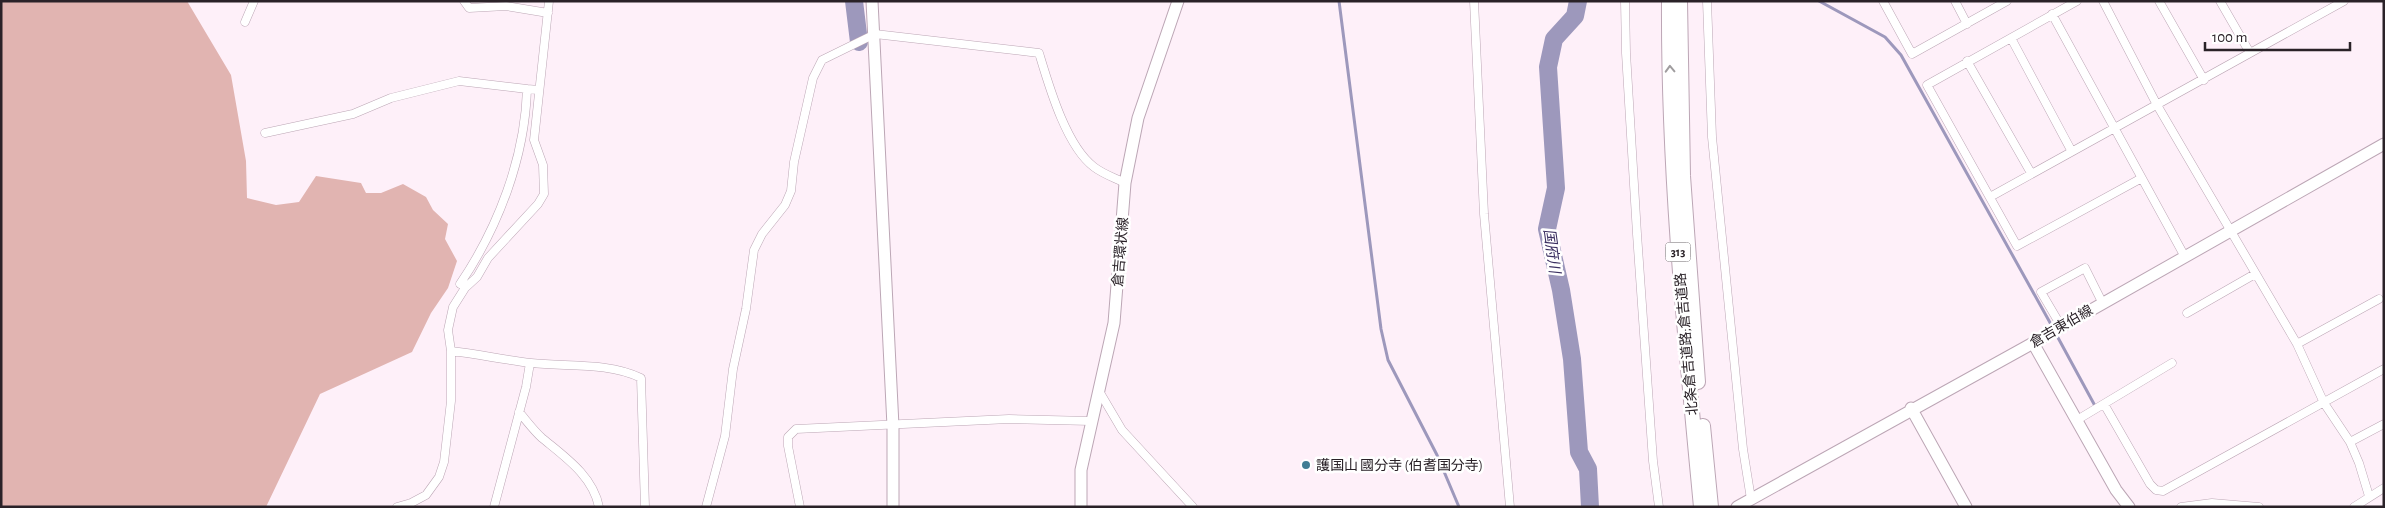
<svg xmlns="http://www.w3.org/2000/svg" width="2385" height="508" font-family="'Alegreya Sans','Noto Sans JP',sans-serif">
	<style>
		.forest { fill: #e1b4b1 }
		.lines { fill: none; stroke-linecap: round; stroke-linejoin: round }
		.stream { stroke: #9d98bc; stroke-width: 3 }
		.river { stroke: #9d98bc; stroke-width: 18 }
		.street-casing { stroke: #bca6b5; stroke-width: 9 }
		.secondary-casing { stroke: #bca6b5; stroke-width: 13 }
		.highway-casing { stroke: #bca6b5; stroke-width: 16 }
		.street { stroke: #fff; stroke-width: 8 }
		.secondary { stroke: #fff; stroke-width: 11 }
		.highway { stroke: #fff; stroke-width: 14 }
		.oneway { stroke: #9f9c9e }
		.poi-dot { fill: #417e94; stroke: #fff; stroke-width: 2 }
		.labels { text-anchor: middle; stroke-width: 5; stroke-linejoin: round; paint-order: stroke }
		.shield { fill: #fff; stroke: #6a6468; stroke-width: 1 }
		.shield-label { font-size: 12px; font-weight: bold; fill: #2a2228 }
		.street-label { font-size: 14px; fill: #2a2228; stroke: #fff }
		.poi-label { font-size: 14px; fill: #2a2228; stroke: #fff; text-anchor: start }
		.water-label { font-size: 15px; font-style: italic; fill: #3b3061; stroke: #fff }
	</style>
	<rect width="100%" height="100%" fill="#fef0f9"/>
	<path class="forest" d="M1,1H187L231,75L246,161L247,198L276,205L299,202L316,176L361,183L366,193H381L403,184L426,197L433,210L448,224L445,239L457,261L448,288L431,313L412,352L320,394L266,507H1Z"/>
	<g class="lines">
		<path class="stream" d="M1339,1L1381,329L1388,360L1437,455L1459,507
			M1819,1L1885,37L1901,55L2053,328
			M2056,334L2094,404"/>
		<path class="river" d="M854,1L859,42
			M1578,1L1575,16L1554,39L1548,67L1556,188L1547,229L1561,290L1572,359L1579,452L1588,469L1590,507"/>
		<defs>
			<path id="street" d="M464,1L469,8L506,6L548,13
				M1474,1L1484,214L1510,507
				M1625,1L1626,53L1637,234L1653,461L1659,507
				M1707,1L1712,137L1743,449L1751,499
				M1883,1L1912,54L2007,1
				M1955,1L1967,24
				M2077,1L1927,85L2017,246L2140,179
				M2103,1L2157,105L2297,344L2324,403L2350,442L2359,463L2369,496
				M2159,1L2204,80
				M2220,1L2250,53
				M2052,14L2185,257
				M245,22L254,1
				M2011,38L2071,150
				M1967,61L2031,173
				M265,133L353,114L391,98L459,81L527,89
				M1990,197L2344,1
				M460,284C498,228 525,158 527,89L539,90
				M2187,313L2255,274
				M2061,326L2041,292L2085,268L2102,302
				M2297,344L2379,299
				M451,351C478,354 505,360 531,363C567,367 608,362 641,378L645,507
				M1099,391L1122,430L1193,507
				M2104,404L2150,484L2156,490L2163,491L2384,369
				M519,412C526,420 534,431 542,438C565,457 593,476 599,507
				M2077,420L2172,363
				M2350,442L2384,424
				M397,507L411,503L426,495L439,477L444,462L451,401V351L448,330L453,307L465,288L477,277L488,258L538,204L544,194L543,165L534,140L549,1
				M494,507L526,387L530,363
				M706,507L725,436L733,369L746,309L754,250L762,234L785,205L791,191L794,162L813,78L822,60L875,34L1039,53C1049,86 1066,146 1094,167C1103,174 1115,178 1125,183
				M800,507L788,446V437L796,429L1009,419L1091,421
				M2181,507L2212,503L2259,507
				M2354,507L2384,488"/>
			<path id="secondary" d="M872,1L893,426V507
				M2033,343L2116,490L2129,507
				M1911,408L1966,507
				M1081,507V470L1114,323L1125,183L1138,118L1178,1
				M1737,507L2033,343L2384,144"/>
			<path id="highway" d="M1669,1C1668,170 1685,338 1701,507
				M1680,1L1683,176L1698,382
				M1703,426L1711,507"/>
		</defs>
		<use href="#street" class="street-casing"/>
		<use href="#secondary" class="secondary-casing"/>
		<use href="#highway" class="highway-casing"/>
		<use href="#street" class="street"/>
		<use href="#secondary" class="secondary"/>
		<use href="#highway" class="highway"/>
	</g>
	<defs><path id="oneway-chevron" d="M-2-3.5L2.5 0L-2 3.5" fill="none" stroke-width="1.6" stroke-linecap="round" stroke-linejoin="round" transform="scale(1.25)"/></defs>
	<use class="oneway" href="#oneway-chevron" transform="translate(1670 69) rotate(-92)"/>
	<circle class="poi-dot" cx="1306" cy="465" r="5"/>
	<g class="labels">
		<rect class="shield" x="1665.5" y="242.5" width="25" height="19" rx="4"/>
		<g class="shield-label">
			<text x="1678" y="256">313</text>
		</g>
		<g class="street-label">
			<text transform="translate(1120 252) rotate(-85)" y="5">倉吉環状線</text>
			<text transform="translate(2061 326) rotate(-30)" y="5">倉吉東伯線</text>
			<text transform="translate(1686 344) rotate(-95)" y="5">北条倉吉道路;倉吉道路</text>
		</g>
		<g class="poi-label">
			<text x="1316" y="470">護国山 國分寺 (伯耆国分寺)</text>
		</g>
		<g class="water-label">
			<text transform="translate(1552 251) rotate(82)" y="5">国府川</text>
		</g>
	</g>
	<rect width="2385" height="508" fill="none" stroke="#2a2228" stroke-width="5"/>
	<path d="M2205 42v8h145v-8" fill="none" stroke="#2a2228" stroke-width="2.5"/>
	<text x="2212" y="42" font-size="15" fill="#2a2228" stroke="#ffffff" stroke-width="4" paint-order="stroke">100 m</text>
</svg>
